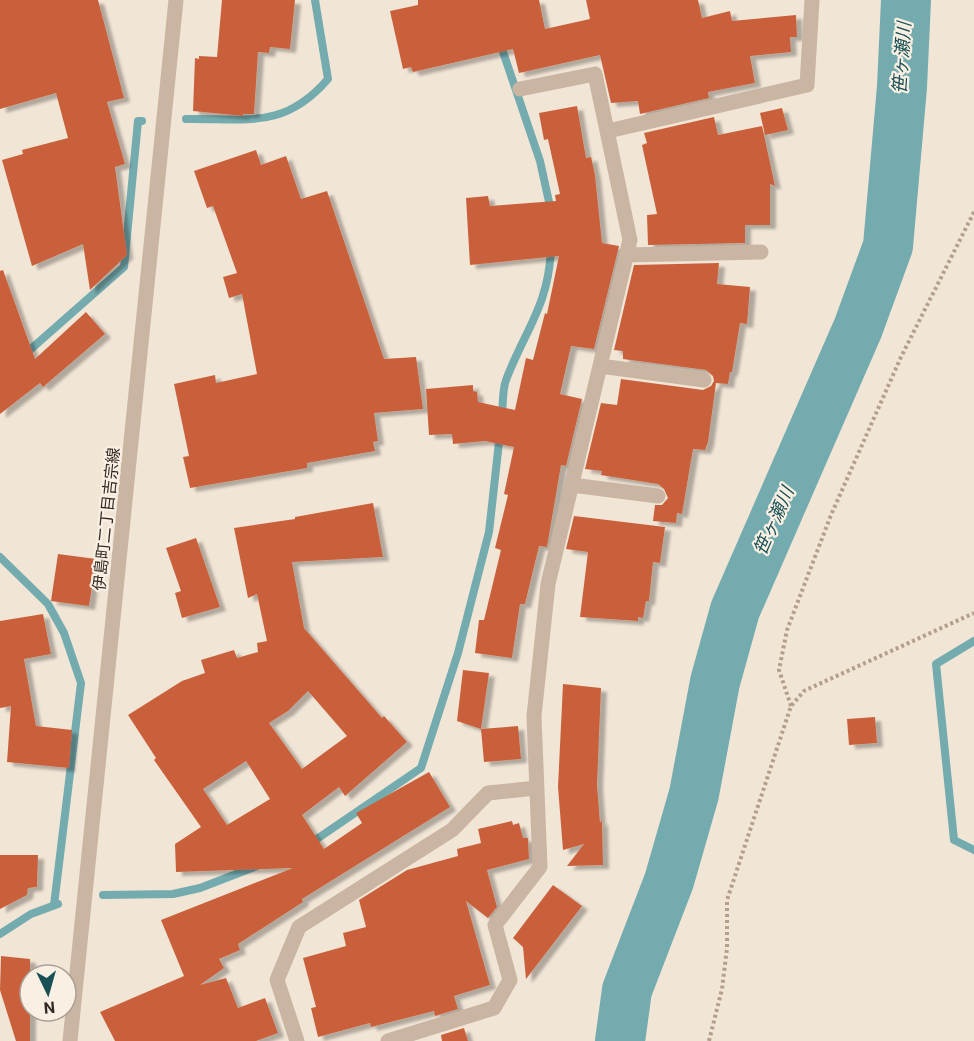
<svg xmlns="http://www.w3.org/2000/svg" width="974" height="1041" font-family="Roboto,'Noto Sans JP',sans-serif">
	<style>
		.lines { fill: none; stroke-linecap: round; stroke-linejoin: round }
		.stream { stroke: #74abaf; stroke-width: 8 }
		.river { stroke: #74abaf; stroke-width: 50 }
		.building { fill: #ca613b; fill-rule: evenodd; filter: url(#shadow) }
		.path { stroke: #b59f8c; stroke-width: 4; stroke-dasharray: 3 3; stroke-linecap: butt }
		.minor { stroke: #c9b5a2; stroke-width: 15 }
		.labels { text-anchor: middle; stroke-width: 4.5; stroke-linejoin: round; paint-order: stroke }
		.street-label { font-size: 16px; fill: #332a25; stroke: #f9efe2 }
		.water-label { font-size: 18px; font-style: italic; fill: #195056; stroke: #f9efe2 }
	</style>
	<defs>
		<filter id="shadow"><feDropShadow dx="6" dy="4" stdDeviation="1.5" flood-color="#0004"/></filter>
	</defs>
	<rect width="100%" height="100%" fill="#f1e5d6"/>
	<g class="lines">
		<path class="stream" d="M500,43L540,161L551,211
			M186,119C247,118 284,130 328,79L315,0
			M23,356L124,267L138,121H142
			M502,417C503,406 502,391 506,380C525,330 549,305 551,248
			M0,557L48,604L64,633L81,683L54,905
			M974,641L936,664L954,840L974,850
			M308,845L421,768L458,653L489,532L500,433
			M103,895L173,894L200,888L257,866
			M0,934L31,914L58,904"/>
		<path class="river" d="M620,1041L627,990L669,881L694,794L715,682L735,610L858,328L888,246L902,87L906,0"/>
	</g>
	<path class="building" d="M0,0H98L124,98L107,102L125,164L115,167L127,255L90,290L83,244L32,266L2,160L23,154L22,150L68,138L56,93L0,109Z
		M222,0H295L290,49L270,47L269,53L258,52L254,114H243V116L193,111L195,58L199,59V56L217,57Z
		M418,0H539L545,29L590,19L586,0H698L702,18L730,11L732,21L796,15L797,37H790L791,52L750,56L755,83L708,92L709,98L640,114L638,101L611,103L600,55L519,73L513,49L413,72L411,67L403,69L390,11L418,5Z
		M577,106L586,158L591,157L595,175L602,243L619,246L594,349L571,346L560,394L582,399L566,466L561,465L547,547L539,546L525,604H520L512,658L475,653L479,620H484L501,550L495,548L508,495L504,494L514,447L485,441L453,444L452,434L429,435L426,389L473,385V391L477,392L478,402L515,410L526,358L533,360L545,313L547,314L559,256L470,265L466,198L488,196L490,206L556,201L555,195L560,194L548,139L544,140L539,113Z
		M782,108L788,130L765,135L760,113Z
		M714,117L718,135L762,126L775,186L770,184V225H745V243L648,245L647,215L657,214L642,145L647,143L644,133Z
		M256,150L261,165L286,156L301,199L327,191L384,359L416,357L423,409L374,413L378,441L373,442L375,451L307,463V468L190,488L183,457L189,456L174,384L215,375L216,383L257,374L242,294L229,298L223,277L237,273L213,206L207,208L194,171Z
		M719,263L717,284L750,287L747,324L740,323L732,372H730L728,384L716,383L708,442L705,450L693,449L682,514L677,513L676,523L653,521L655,505H662L668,498L664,489L658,484L601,475L602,471L585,469L601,403L617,405L621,379L703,390L711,386L714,381L713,376L706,370L623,359V351L614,350L634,265Z
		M3,270L35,359L86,312L105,334L43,387L40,383L0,414V271Z
		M373,503L383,557L292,562L304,628L382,718L384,716L407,742L345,796L339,787L302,815L324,849L362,823L356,813L429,772L450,807L302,899L303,902L238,944L240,950L219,959L224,968L200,985L226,978L238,1008L265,998L278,1033L256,1041H115L100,1012L184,976L161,920L293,868L176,872L175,844L201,827L154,760L156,758L128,715L182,681L205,673L201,660L234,650L237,658L258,652L257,643L267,641L257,594L248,598L234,528L295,519V517ZM308,691L347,736L302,769L269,723L288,711ZM246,761L270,799L227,825L203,789Z
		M574,516L665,527L660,563L653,562L649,601H646L643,618L638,617V621L580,617L588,552L566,549Z
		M196,538L220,607L182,618L175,593L181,591L166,548Z
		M58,554L96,559L89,606L51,601Z
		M43,614L51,654L24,659L36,726L72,730L69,768L7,762L11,706L0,708V621Z
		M463,670L489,673L481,729L518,726L521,759L484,762L481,729L457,721Z
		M563,684L601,688L597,785L600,823L602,820L603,865L567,866L584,844L563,850L558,787Z
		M875,717L877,743L849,745L847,719Z
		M512,821L513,825L519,823L523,838H528L529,859L487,870L497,907L488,918L466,901L490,985L454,996L458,1009L435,1016L434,1011L371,1027L370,1023L318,1037L311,1008L316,1007L303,958L346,946L343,933L366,927L359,900L407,870L458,856L457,849L481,843L478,829Z
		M0,855H38L37,887L28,888L27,895L0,909Z
		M553,885L582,906L526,979L523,947L513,938Z
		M1,956L30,959V1041H16L0,990Z
		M464,1028L468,1041H442L441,1035Z"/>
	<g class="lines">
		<path class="path" d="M791,706L779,670L787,630L831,515L901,357L974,212
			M709,1041L722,989L727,948V900L791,706L804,691L974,613"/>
		<path class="minor" d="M608,131L807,85L812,0
			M626,255L761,252
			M600,366L704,380
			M572,485L658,496
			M70,1041L176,0
			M297,1041L277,980L299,927L452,830L488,793L536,788
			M388,1041L494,1008L510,980L495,925L540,867L534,716L548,584L630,240L595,74L520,89"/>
	</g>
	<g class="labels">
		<g class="street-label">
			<text transform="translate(106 519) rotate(-84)" y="6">伊島町二丁目吉宗線</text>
		</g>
		<g class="water-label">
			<text transform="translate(902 58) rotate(-86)" y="6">笹ヶ瀬川</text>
			<text transform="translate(774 521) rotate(-66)" y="6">笹ヶ瀬川</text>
		</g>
	</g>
	<g transform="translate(48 993) rotate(175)"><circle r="28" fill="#f9efe2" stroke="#aaa096" stroke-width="1.5"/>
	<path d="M0-4.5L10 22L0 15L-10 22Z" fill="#195056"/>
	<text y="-9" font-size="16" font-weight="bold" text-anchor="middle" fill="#332a25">N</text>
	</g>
</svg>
